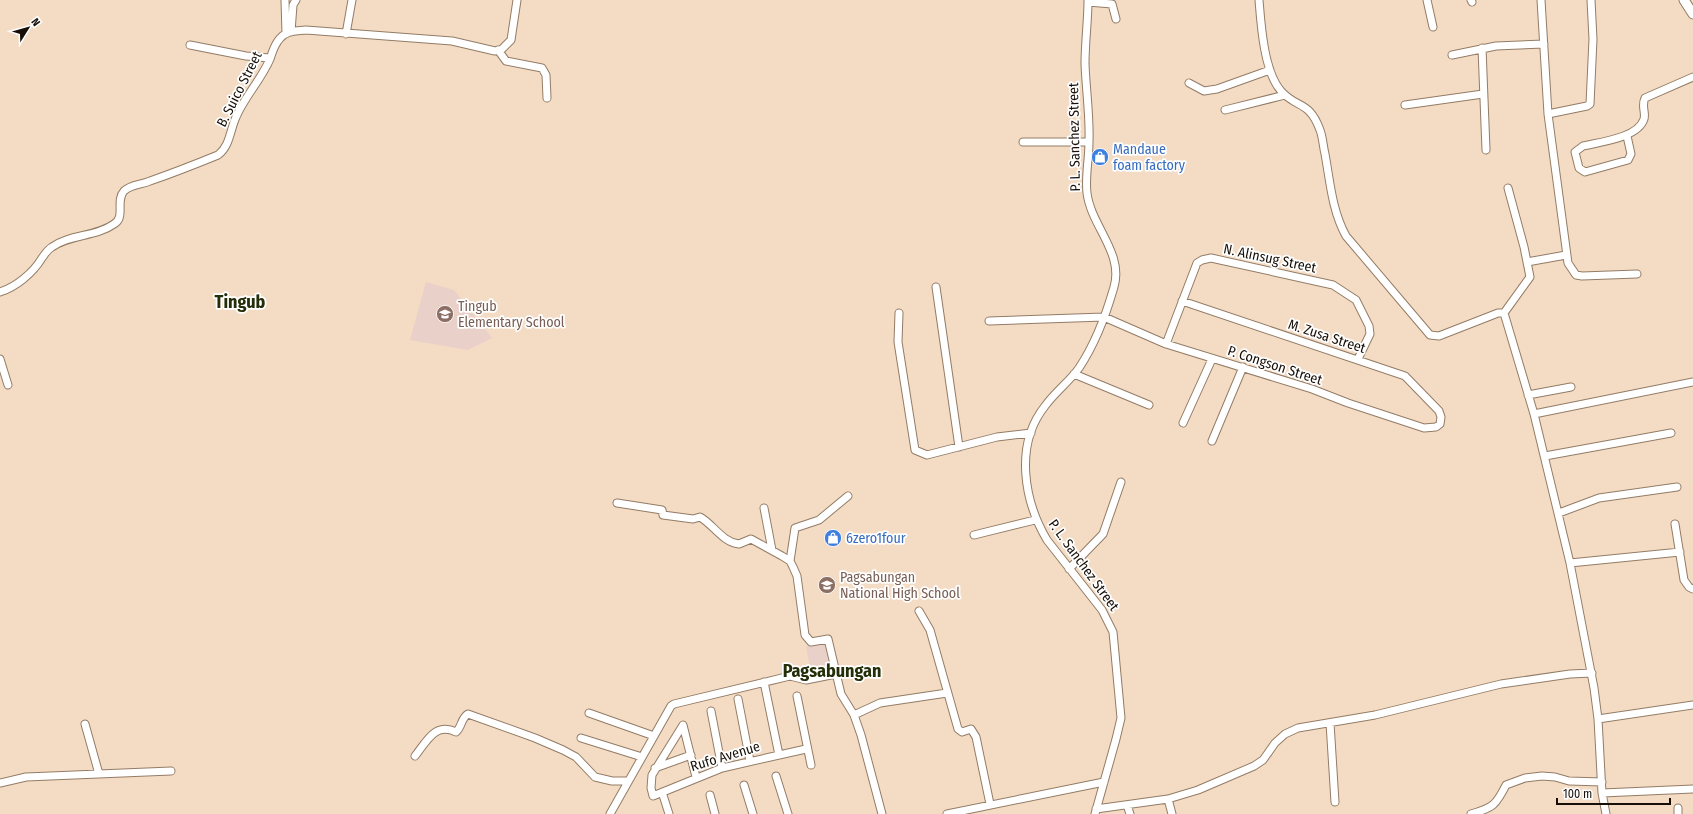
<svg xmlns="http://www.w3.org/2000/svg" width="1693" height="814" font-family="'Fira Sans Condensed',sans-serif">
	<style>
		.education { fill: #e9d0c9 }
		.lines { fill: none; stroke-linecap: round; stroke-linejoin: round }
		.minor-casing { stroke: #937c66; stroke-width: 9 }
		.major-casing { stroke: #937c66; stroke-width: 11 }
		.minor { stroke: #fff; stroke-width: 7 }
		.major { stroke: #fff; stroke-width: 9 }
		.labels { text-anchor: middle; stroke-width: 3.5; stroke-linejoin: round; paint-order: stroke }
		.street-label { font-size: 14px; fill: #170f07; stroke: #fff }
		.shop-label { font-size: 14px; fill: #366cbe; stroke: #fff; text-anchor: start }
		.education-label { font-size: 14px; fill: #785e54; stroke: #fff; text-anchor: start }
		.district-label { font-size: 18px; font-weight: bold; fill: #242f09; stroke: #fff }
	</style>
	<rect width="100%" height="100%" fill="#f4dbc3"/>
	<path class="education" d="M426,282L454,290L492,338L468,350L410,340Z
		M825,644L830,674L812,678L806,646Z"/>
	<g class="lines">
		<defs>
			<path id="minor" d="M285,0L286,34
				M1088,0C1088,21 1085,42 1085,64C1086,90 1090,116 1089,142C1089,159 1085,177 1087,193C1091,226 1124,253 1114,287C1106,315 1095,344 1079,368C1069,382 1055,392 1045,406C1014,445 1024,501 1047,540L1102,610L1113,632L1121,718L1116,739L1095,814
				M1259,0C1261,25 1264,72 1281,91C1297,109 1309,100 1320,130C1323,138 1323,146 1325,154C1330,181 1332,211 1346,236L1430,335L1439,336L1498,313H1504
				M1427,0L1433,27
				M1471,0L1472,2
				M1541,0L1548,114L1568,263L1576,275L1582,276L1637,274
				M1088,2L1112,4L1116,19
				M291,32L293,5L296,0
				M346,34L352,0
				M190,45L246,56L270,58
				M1482,48L1486,150
				M498,50L506,61L542,68L546,75L547,98
				M1452,55L1496,46L1544,44
				M1189,83L1204,91L1217,89L1270,70
				M1405,105L1483,94
				M1225,110L1285,95
				M1548,114L1587,106L1590,104L1593,39L1591,0
				M1627,136L1631,154L1628,160L1585,172L1579,168L1575,152L1583,146C1600,142 1638,138 1644,119C1646,112 1641,106 1645,98L1693,77
				M1023,142H1089
				M1527,262L1566,255
				M936,287L959,447
				M0,292C16,287 33,273 42,258C45,254 47,250 52,247C70,234 96,237 114,224C126,217 115,201 124,191C131,184 141,185 150,181C173,173 196,164 218,155C230,146 230,130 236,117C245,96 261,80 270,59C273,50 276,40 285,34C292,30 299,31 306,30L452,41L495,51L502,49L511,40L517,0
				M899,313L898,342L915,450L927,455L997,437L1031,433
				M1504,313L1534,414L1570,563L1594,688L1598,719L1602,793L1606,814
				M1504,313L1530,277L1524,247L1508,188
				M989,321L1104,317L1166,344L1312,389L1348,403L1424,428L1436,427L1440,424L1441,417L1439,411L1405,376L1182,301
				M1166,344L1197,263L1202,260L1211,258L1333,285L1356,300L1369,326L1370,334L1358,359
				M0,359L8,385
				M1074,374L1149,405
				M1528,395L1571,387
				M1534,414L1693,382
				M1183,423L1212,359
				M1212,441L1243,367
				M1545,456L1671,433
				M617,503L662,510L663,515L693,519L700,517C714,525 722,542 739,544L751,539L782,556L790,561L793,567L797,576L805,635L811,642L828,639L841,694L854,715L861,735L882,814
				M764,508L772,550
				M1559,513L1599,498L1677,487
				M1675,524L1684,580L1689,587L1693,589
				M974,535L1035,520
				M790,561L795,528L819,520L848,496
				M1570,563L1680,552
				M1069,569L1103,534L1121,482
				M919,611L930,630L958,729L962,732L971,729L976,737L990,804
				M764,682L779,755
				M797,696L811,765
				M738,699L750,761
				M711,711L722,768
				M589,713L654,736
				M854,715L880,703L947,693
				M1598,719L1693,705
				M1330,723L1335,802
				M85,724L99,774
				M581,738L642,757
				M415,756C427,741 435,722 456,732C462,727 461,718 468,714L535,738L563,750L576,757L595,777L612,781H628
				M655,768L691,755
				M776,776L788,814
				M696,777L683,725L652,775L651,788L653,796L722,768L806,749
				M0,783L26,777L171,771
				M744,785L753,814
				M662,792L669,814
				M1602,793L1693,789
				M710,795L715,814
				M1168,799L1172,814
				M1127,805L1130,814
				M1678,808V814
				M1096,809L1168,799L1198,790L1254,766L1263,760L1275,743L1285,734L1298,728L1375,715L1501,684L1570,674L1592,673
				M610,814L671,706L674,704L790,676L806,680L836,674
				M947,814L1104,782
				M1471,814C1493,808 1496,805 1506,785L1525,778L1542,776L1555,777L1569,781L1602,782"/>
			<path id="major" d="M1684,0L1693,14"/>
		</defs>
		<use href="#minor" class="minor-casing"/>
		<use href="#major" class="major-casing"/>
		<use href="#minor" class="minor"/>
		<use href="#major" class="major"/>
	</g>
	<defs>
		<symbol id="shop-disc" viewBox="-11 -11 22 22"><circle r="9.5" fill="#3f7fe0" stroke="#fff"/><path d="M-5-2.5h2.3a2.7 3.5 0 0 1 5.4 0H5L5.5 6h-11ZM-1.5-2.5h3a1.5 2.3 0 0 0-3 0Z" fill="#fff"/></symbol>
		<symbol id="school-disc" viewBox="-11 -11 22 22"><circle r="9.5" fill="#8d6e63" stroke="#fff"/><path d="M0-5L7-2L0 1L-7-2ZM-4 1L0 2.5L4 1V4Q0 6-4 4Z" fill="#fff"/></symbol>
	</defs>
	<g fill-rule="evenodd">
		<use href="#shop-disc" x="1090" y="147" width="20" height="20"/>
		<use href="#school-disc" x="435" y="304" width="20" height="20"/>
		<use href="#shop-disc" x="823" y="528" width="20" height="20"/>
		<use href="#school-disc" x="817" y="575" width="20" height="20"/>
	</g>
	<g class="labels">
		<g class="street-label">
			<text transform="translate(239 89) rotate(-63)" y="5">B. Suico Street</text>
			<text transform="translate(1074 137) rotate(-91)" y="5">P. L. Sanchez Street</text>
			<text transform="translate(1270 258) rotate(12)" y="5">N. Alinsug Street</text>
			<text transform="translate(1327 336) rotate(18)" y="5">M. Zusa Street</text>
			<text transform="translate(1275 365) rotate(18)" y="5">P. Congson Street</text>
			<text transform="translate(1084 565) rotate(54)" y="5">P. L. Sanchez Street</text>
			<text transform="translate(725 756) rotate(-17)" y="5">Rufo Avenue</text>
		</g>
		<g class="shop-label">
			<text x="1113" y="154">Mandaue<tspan x="1113" dy="16">foam factory</tspan></text>
			<text x="846" y="543">6zero1four</text>
		</g>
		<g class="education-label">
			<text x="458" y="311">Tingub<tspan x="458" dy="16">Elementary School</tspan></text>
			<text x="840" y="582">Pagsabungan<tspan x="840" dy="16">National High School</tspan></text>
		</g>
		<g class="district-label">
			<text x="240" y="308">Tingub</text>
			<text x="832" y="677">Pagsabungan</text>
		</g>
	</g>
	<g transform="translate(28 28) rotate(53)" stroke="#ffffff" stroke-width="3" paint-order="stroke">
	<path d="M0-3L7 15L0 10L-7 15Z" fill="#170f07"/>
	<text y="-6" font-size="11" font-weight="bold" text-anchor="middle" fill="#170f07">N</text>
	</g>
	<path d="M1557 798v6h113v-6" fill="none" stroke="#170f07" stroke-width="2"/>
	<text x="1563" y="798" font-size="12" fill="#170f07" stroke="#ffffff" stroke-width="3" paint-order="stroke">100 m</text>
</svg>
